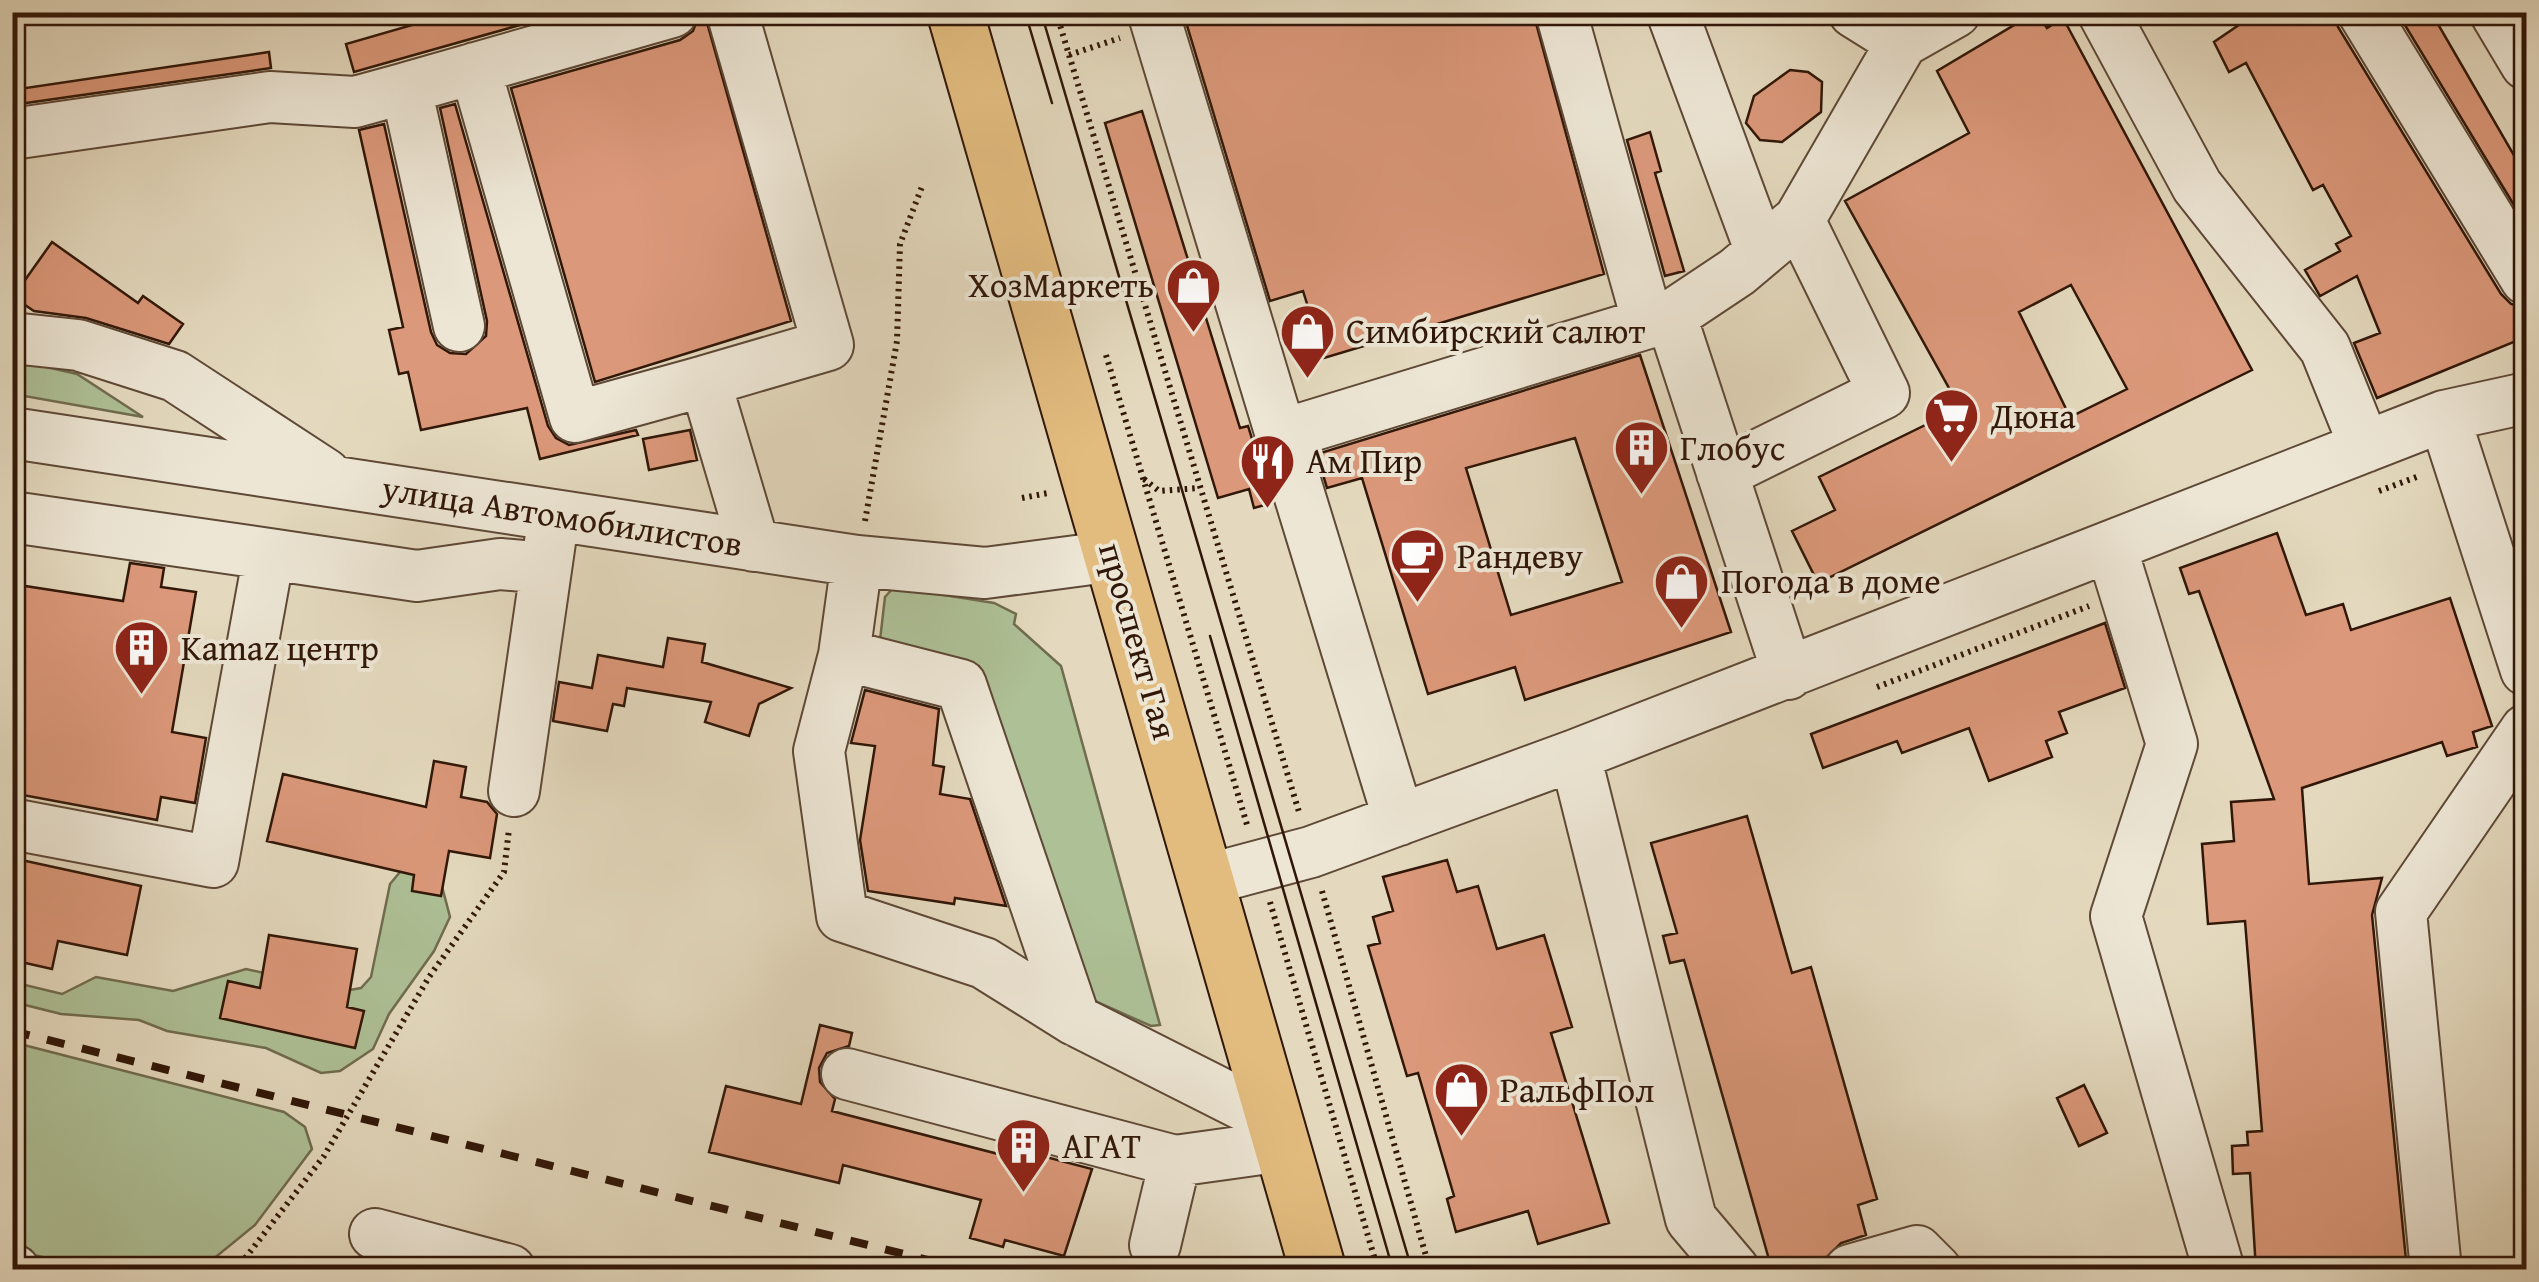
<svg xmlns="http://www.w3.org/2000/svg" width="2539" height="1282" font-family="'Gentium Book Plus',serif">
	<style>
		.green { fill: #aec096; stroke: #706c4f; stroke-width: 2.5 }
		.building { fill: #db987a; stroke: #311708; stroke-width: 2.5; fill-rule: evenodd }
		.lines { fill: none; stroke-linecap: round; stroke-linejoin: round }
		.minor-casing { stroke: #5e4836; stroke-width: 54 }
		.major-casing { stroke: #311708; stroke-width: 59 }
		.path { stroke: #311708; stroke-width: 6; stroke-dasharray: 2.5 5; stroke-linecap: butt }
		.minor { stroke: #ede6d5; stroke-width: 50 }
		.major { stroke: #e2bc7f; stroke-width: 55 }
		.tram { stroke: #311708; stroke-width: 2.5 }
		.rail { stroke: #311708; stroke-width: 8; stroke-dasharray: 18 18; stroke-linecap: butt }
		.labels { text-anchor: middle; stroke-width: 8; stroke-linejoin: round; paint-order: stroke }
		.poi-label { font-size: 35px; fill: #311708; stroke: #ede6d5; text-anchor: start }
		.street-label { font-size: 35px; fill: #311708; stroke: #ede6d5 }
	</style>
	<rect width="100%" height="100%" fill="#e4d9be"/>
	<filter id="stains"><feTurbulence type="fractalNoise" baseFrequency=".002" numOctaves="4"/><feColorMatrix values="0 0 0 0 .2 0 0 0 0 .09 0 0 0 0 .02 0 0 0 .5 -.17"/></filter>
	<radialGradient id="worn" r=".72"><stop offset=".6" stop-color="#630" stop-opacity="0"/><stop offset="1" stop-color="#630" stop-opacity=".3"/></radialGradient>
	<path class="green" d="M12,359L77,374L143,417L13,394Z
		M894,587L994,603L1016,614L1014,624L1061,666L1160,1025L1151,1026L1086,997L974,664L880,640L885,597Z
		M405,866L440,879L450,917L434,951L389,1014L373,1049L340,1071L321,1073L266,1048L167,1031L139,1020L61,1014L13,1002V982L62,994L96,977L173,991L246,969L344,991L361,988L371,977L390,884Z
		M12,1042L284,1112L305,1127L312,1149L255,1225L201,1269H93L13,1250Z"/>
	<path class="building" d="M457,12H566L354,72L346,44Z
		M700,12H704L791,321L595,382L511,88L680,40L693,31Z
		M1183,12H1533L1604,274L1324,358L1303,291L1270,301Z
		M2036,12L2047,28L2063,18L2252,370L1818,583L1792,531L1835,510L1819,477L1960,408L1845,201L1969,133L1937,71ZM2071,285L2127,389L2070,417L2019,312Z
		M2258,12H2334L2338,27L2501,294L2511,304L2526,308V337L2377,398L2354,343L2380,333L2357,276L2320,296L2305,270L2340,251L2336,244L2351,236L2323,185L2313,190L2246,63L2229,72L2214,42Z
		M2397,12H2431L2526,176V225Z
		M269,52L271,68L12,105V90Z
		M1790,70L1808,72L1822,82L1821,112L1782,142L1760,140L1746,123L1754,96Z
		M455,104L548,426L556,438L569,445L636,430L638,435L540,459L527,408L421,430L408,372L399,374L389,330L403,327L359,130L384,124L431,332L437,345L450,353L466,354L486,336L487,321L440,108Z
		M1142,111L1240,428L1248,426L1272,503L1254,508L1249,489L1218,498L1105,123Z
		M1650,132L1661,171L1655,173L1684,271L1665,276L1627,140Z
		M52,242L138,303L143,296L183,324L169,344L86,318L34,311L13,297Z
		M1640,355L1731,632L1525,700L1515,667L1428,694L1362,478L1327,488L1317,454ZM1575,438L1622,582L1511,615L1466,468Z
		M690,430L697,460L649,470L643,439Z
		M2277,533L2306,615L2343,604L2351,630L2450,598L2492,726L2473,732L2477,747L2447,756L2442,742L2302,788L2309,884L2382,878L2372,915L2407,1270H2256L2250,1173L2233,1174L2232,1146L2248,1145L2247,1132L2262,1131L2245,921L2208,924L2202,844L2234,841L2231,802L2274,799L2199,591L2189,594L2180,568Z
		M130,563L164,568L161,587L196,592L172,732L206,738L195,803L161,797L157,820L12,793V584L123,601Z
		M2105,623L2125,688L2059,712L2067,733L2046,741L2052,757L1989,781L1969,728L1902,753L1897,741L1823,768L1811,734Z
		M668,638L705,644L702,662L791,688L759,704L749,736L705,722L711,702L627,688L624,706L613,704L607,731L553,721L559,682L592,688L598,655L663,667Z
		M865,690L939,709L933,765L944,767L940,794L970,799L1006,906L955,898L954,904L868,891L860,840L875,746L851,743Z
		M434,761L466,767L461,797L487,802L497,814L490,858L449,851L441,896L412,891L414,875L267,841L283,774L426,807Z
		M1747,816L1792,973L1811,967L1877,1199L1858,1205L1866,1235L1841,1243L1824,1260L1789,1270H1772L1684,960L1670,963L1663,936L1677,933L1651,843Z
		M12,858L141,886L127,955L58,941L52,969L12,960Z
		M1447,860L1457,892L1478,886L1497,949L1544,935L1572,1027L1551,1033L1609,1223L1538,1244L1528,1211L1456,1232L1447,1199L1454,1196L1418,1073L1407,1076L1368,946L1380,943L1373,917L1393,911L1383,877Z
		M269,935L357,949L347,1007L364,1011L355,1048L220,1018L228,981L260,988Z
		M820,1025L852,1033L849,1046L827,1053L819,1068L820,1082L835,1099L832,1111L1029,1162L1031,1153L1092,1169L1064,1256L1005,1240L1003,1247L970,1238L981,1200L843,1165L839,1183L709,1152L726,1086L801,1104Z
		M2084,1085L2107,1133L2079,1146L2057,1098Z"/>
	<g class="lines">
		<defs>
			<path id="minor" d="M732,12L828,345L705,381L754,546
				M1153,12L1281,435
				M1561,12L1648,323
				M1672,12L1761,252
				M1854,12L1902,42
				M2103,12L2197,186L2325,348L2365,447
				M2363,12L2526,279
				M2495,12L2526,64
				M475,68L575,417L705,381
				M12,134L270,97L355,102L406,88
				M1671,316L1788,674
				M459,326L406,88L672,12
				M12,338L78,345L175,376L325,474
				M2444,416L2526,670
				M12,433L857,561L985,573L1114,556
				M1722,473L1884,393L1799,220
				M12,517L269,554
				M2111,547L2172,744L2116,916L2219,1270
				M857,561L844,655L961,685L1075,1020L1275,1121
				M844,655L819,751L842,916L984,963L1075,1020
				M1575,755L1691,1219L1734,1270
				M514,791L551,535
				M1399,820L1281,435L1671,316L1737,272L1799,220L1902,42L1955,12
				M12,824L213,862L269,554L417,576L500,564L545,568
				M1206,880L1311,852L1575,755L2444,416L2526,398
				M847,1074L1175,1161L1282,1146
				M375,1234L510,1270
				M1155,1245L1175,1161
				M12,1269L14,1270
				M1850,1270L1917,1251L1936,1270
				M2436,1270L2401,912L2526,730"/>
			<path id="major" d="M955,12L1318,1270"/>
		</defs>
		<use href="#minor" class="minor-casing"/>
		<use href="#major" class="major-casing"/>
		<path class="path" d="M1056,12L1299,812
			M1069,55L1120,38
			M1106,355L1248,828
			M1144,479L1159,491L1199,488
			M2379,491L2419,476
			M1022,498L1048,493
			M865,521L897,341L900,244L923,184
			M1877,687L2089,606
			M1322,891L1430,1270
			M1270,902L1378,1270
			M236,1270L324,1156L429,977L504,872L509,829"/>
		<use href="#minor" class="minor"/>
		<use href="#major" class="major"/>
		<path class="tram" d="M1025,12L1052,103
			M1041,12L1412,1270
			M1210,636L1393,1270"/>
		<path class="rail" d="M12,1031L968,1270"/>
	</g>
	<defs>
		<symbol id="shop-pin" viewBox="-11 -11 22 30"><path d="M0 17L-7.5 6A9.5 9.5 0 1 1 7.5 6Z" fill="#8f2418" stroke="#ede6d5"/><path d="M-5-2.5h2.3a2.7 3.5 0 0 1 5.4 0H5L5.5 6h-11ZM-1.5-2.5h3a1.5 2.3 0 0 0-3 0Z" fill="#fff"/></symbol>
		<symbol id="supermarket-pin" viewBox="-11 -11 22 30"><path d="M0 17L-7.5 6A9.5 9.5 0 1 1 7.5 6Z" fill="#8f2418" stroke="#ede6d5"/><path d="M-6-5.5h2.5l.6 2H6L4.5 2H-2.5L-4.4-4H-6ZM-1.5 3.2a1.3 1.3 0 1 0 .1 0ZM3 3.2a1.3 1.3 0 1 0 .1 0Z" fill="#fff"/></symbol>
		<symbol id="building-pin" viewBox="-11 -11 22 30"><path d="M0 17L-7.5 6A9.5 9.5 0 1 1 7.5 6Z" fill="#8f2418" stroke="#ede6d5"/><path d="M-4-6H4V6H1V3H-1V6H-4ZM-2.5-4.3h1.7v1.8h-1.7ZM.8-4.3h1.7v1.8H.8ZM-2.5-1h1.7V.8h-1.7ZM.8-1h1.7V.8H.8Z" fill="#fff"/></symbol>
		<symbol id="restaurant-pin" viewBox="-11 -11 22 30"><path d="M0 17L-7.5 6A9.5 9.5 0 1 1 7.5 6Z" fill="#8f2418" stroke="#ede6d5"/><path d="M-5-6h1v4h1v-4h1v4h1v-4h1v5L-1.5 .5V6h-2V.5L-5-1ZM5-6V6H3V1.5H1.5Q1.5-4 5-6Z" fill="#fff"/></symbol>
		<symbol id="cafe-pin" viewBox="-11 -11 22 30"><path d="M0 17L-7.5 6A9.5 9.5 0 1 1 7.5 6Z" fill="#8f2418" stroke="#ede6d5"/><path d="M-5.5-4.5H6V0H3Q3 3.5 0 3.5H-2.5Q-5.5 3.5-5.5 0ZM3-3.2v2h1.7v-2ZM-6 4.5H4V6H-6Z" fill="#fff"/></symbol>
	</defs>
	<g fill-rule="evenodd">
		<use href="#shop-pin" x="1162" y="254" width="63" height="86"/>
		<use href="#shop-pin" x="1276" y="300" width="63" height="86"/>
		<use href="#supermarket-pin" x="1920" y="384" width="63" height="86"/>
		<use href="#building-pin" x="1610" y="416" width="63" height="86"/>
		<use href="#restaurant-pin" x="1236" y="430" width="63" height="86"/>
		<use href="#cafe-pin" x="1386" y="524" width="63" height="86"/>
		<use href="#shop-pin" x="1650" y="550" width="63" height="86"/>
		<use href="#building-pin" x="110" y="616" width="63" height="86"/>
		<use href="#shop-pin" x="1430" y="1058" width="63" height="86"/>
		<use href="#building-pin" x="992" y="1114" width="63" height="86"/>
	</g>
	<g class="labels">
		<g class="poi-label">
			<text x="1154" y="297" text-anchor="end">ХозМаркеть</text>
			<text x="1346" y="343">Симбирский салют</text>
			<text x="1991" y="428">Дюна</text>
			<text x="1680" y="460">Глобус</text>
			<text x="1306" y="473">Ам Пир</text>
			<text x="1457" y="568">Рандеву</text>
			<text x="1721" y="593">Погода в доме</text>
			<text x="181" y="660">Kamaz центр</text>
			<text x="1500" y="1102">РальфПол</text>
			<text x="1062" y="1158">АГАТ</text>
		</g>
		<g class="street-label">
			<text transform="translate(562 516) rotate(9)" y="12">улица Автомобилистов</text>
			<text transform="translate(1138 641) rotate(74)" y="12">проспект Гая</text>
		</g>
	</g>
	<rect width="2539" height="1282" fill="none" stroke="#e4d9be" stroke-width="50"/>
	<rect x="15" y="15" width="2509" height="1252" fill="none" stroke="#311708" stroke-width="5"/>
	<rect x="25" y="25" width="2489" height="1232" fill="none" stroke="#311708" stroke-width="2.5"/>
	<rect width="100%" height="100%" filter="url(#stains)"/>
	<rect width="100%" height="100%" fill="url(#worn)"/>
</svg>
